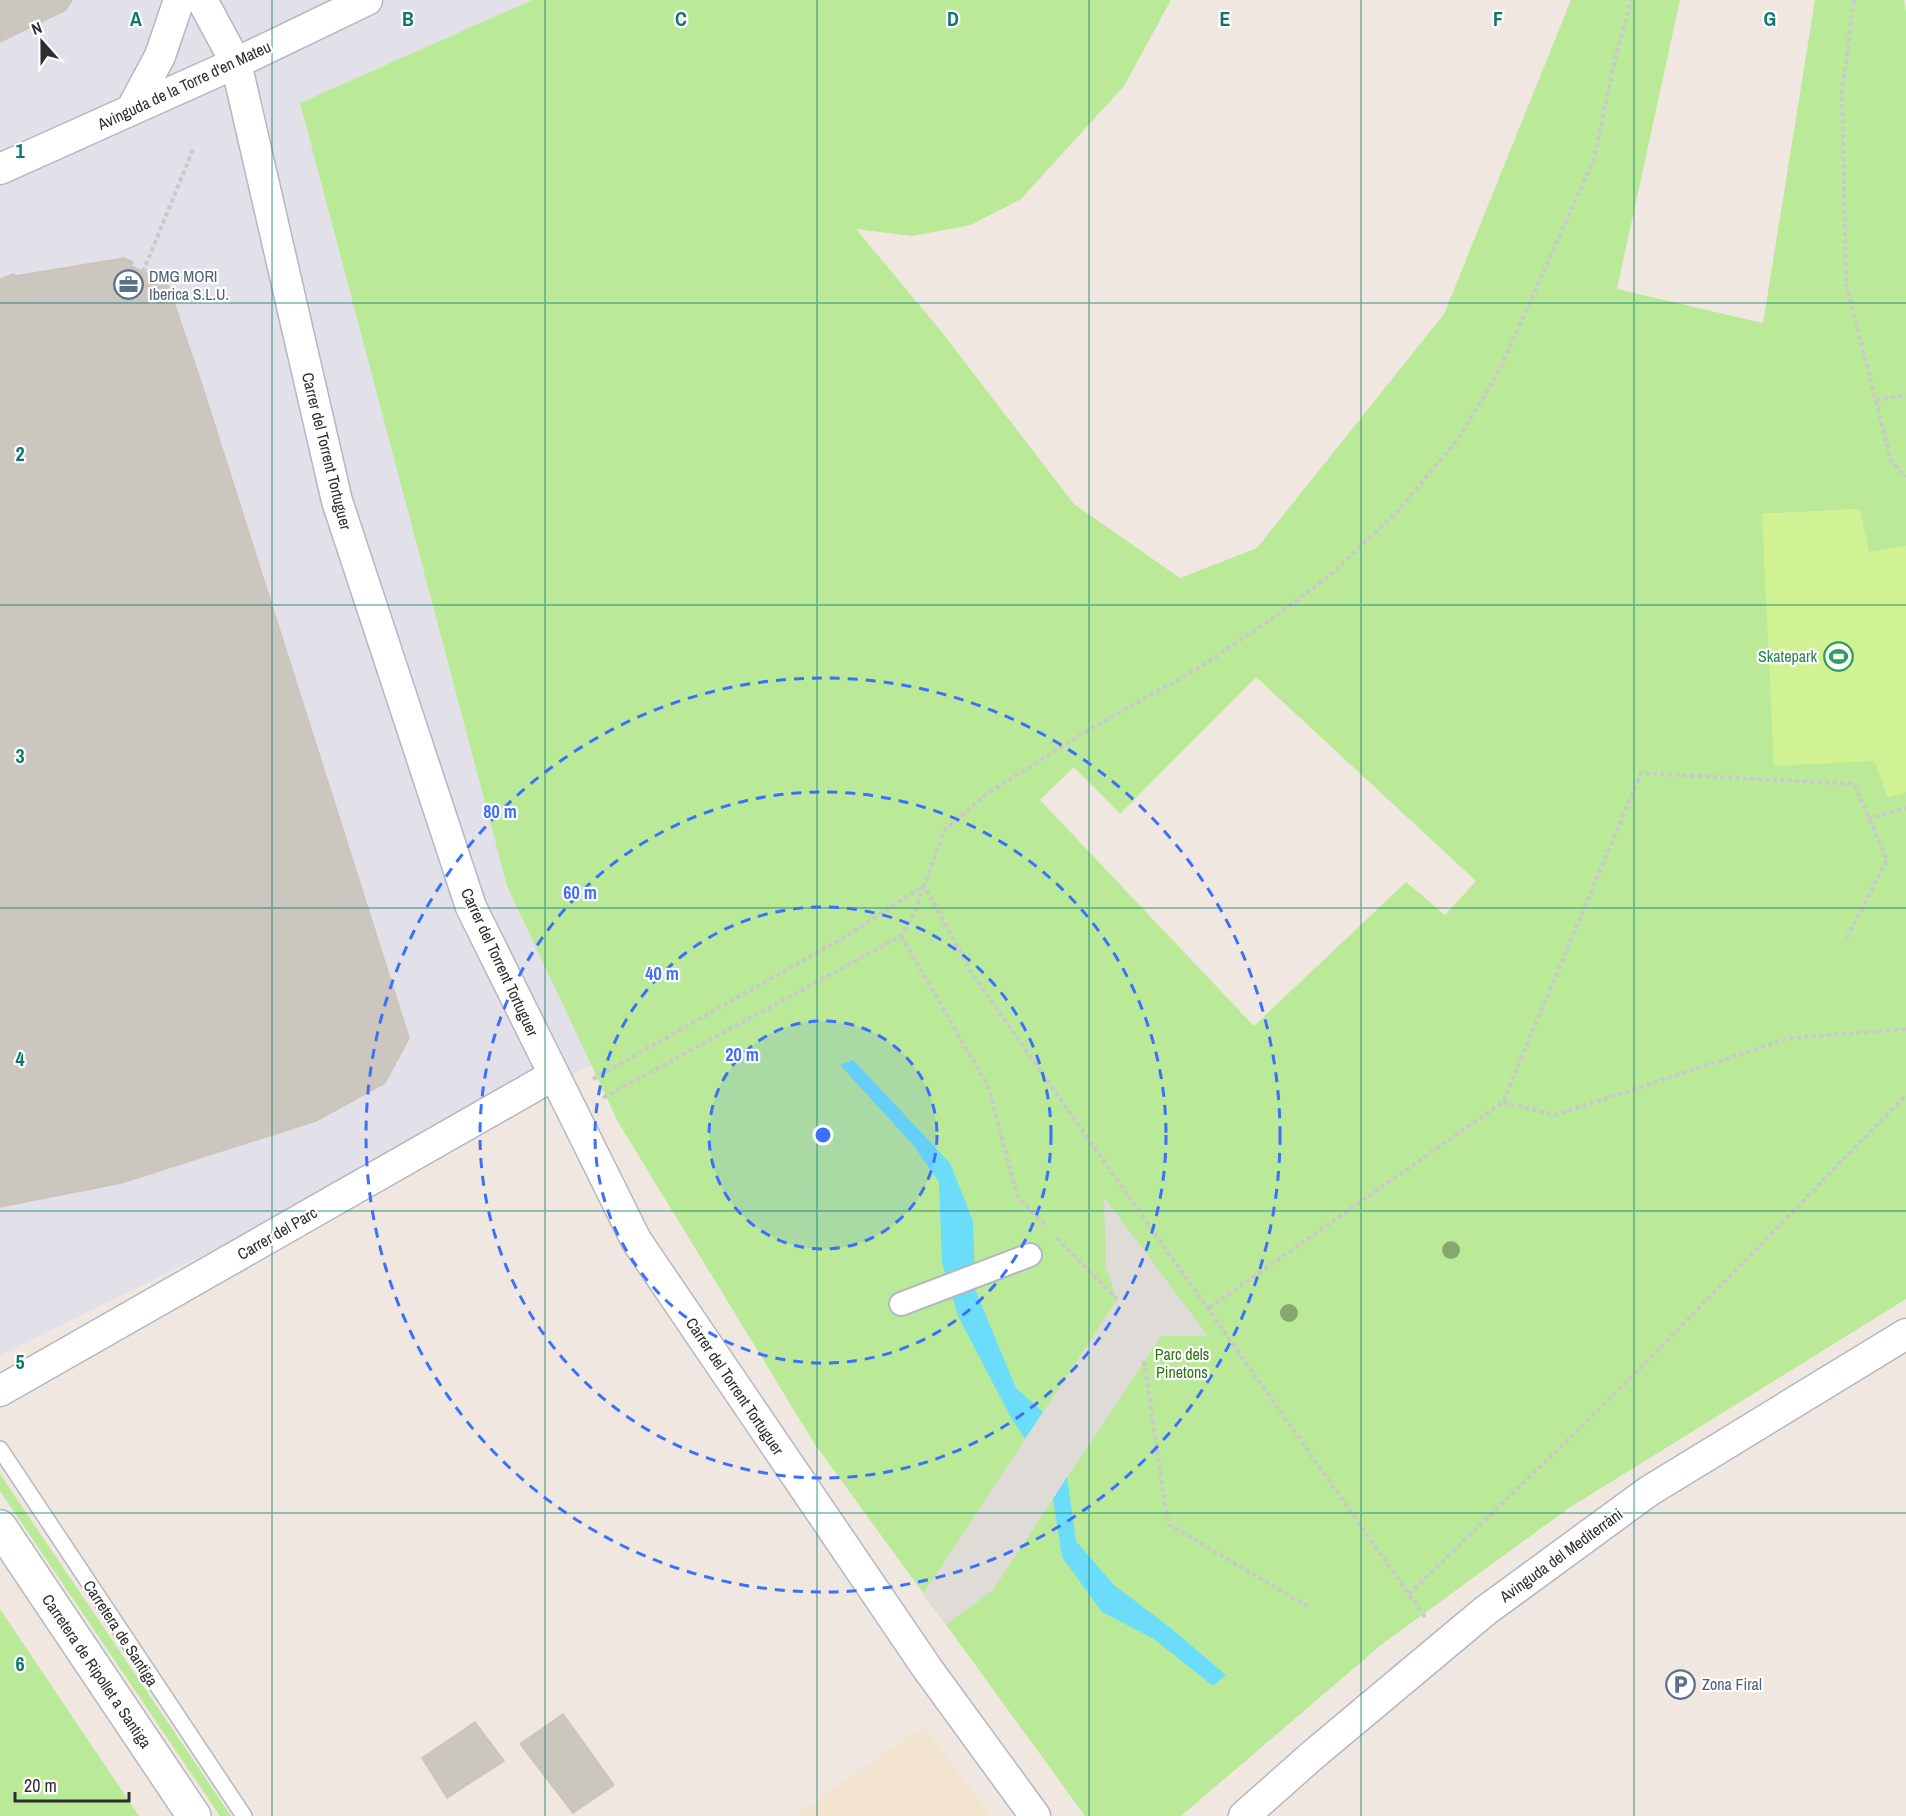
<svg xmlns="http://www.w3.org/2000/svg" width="1906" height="1816" font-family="'Archivo Narrow',sans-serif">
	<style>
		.industrial { fill: #e2e0e8 }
		.education { fill: #f2e4ce }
		.green { fill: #baea98; fill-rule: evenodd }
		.pitch { fill: #d0f293 }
		.plaza { fill: #dfdbd7 }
		.water { fill: #6bddfa }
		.building { fill: #cbc6be; stroke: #ccc4b8; stroke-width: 1.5 }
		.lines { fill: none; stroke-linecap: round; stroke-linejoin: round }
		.service-casing { stroke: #b3b7c2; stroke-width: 18 }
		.pedestrian-casing { stroke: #b3b7c2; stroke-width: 26 }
		.minor-casing { stroke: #b3b7c2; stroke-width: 33 }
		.secondary-casing { stroke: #b3b7c2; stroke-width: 36 }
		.path { stroke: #c9c9c9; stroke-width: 4; stroke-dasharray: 4.5 3; stroke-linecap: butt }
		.service { stroke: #fff; stroke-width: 15 }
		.pedestrian { stroke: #fff; stroke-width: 22 }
		.minor { stroke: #fff; stroke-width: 30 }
		.secondary { stroke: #fff; stroke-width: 33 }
		.tree { fill: #86a870 }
		.grid { fill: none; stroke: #0f766e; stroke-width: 1.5; stroke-opacity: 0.55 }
		.ring { fill: none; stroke: #3d6fff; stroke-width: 3; stroke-dasharray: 10 8 }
		.labels { text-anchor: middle; stroke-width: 4.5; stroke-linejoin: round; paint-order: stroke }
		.street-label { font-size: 16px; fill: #2e2e2e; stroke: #fff }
		.service-label { font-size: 16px; fill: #4e5e75; stroke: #fff; text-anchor: start }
		.leisure-label { font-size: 16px; fill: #27864d; stroke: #fff; text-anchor: end }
		.park-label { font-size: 16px; fill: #2f7414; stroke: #fff }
		.grid-label { font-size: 20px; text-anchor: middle; font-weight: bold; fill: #0f766e; stroke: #fff; stroke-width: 4.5; stroke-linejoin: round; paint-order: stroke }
		.centre { fill: #3d6fff; stroke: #fff; stroke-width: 3 }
		.ring-label { font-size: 18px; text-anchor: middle; font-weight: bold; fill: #3d6fff; stroke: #fff; stroke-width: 4.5; stroke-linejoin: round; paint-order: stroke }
	</style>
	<rect width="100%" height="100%" fill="#f0e8e0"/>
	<path class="industrial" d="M0,0H532L300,103L507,886L591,1065L0,1355Z"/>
	<path class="education" d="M924,1727L991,1816H793Z"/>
	<path class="green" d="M532,0H1171L1124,86L1021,199L971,225L912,236L856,229L941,331L1074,504L1180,578L1257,548L1444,314L1571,0H1680L1617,289L1763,323L1815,0H1904L1906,13V546L1869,552L1859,509L1762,514L1875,761L1888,797L1906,792V1299L1569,1508L1381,1645L1181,1816H1085L814,1443L618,1122L507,886L300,103ZM1256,677L1476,881L1445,915L1406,882L1254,1026L1040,800L1074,767L1120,814Z
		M0,1474L223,1804L231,1816H220L0,1491Z
		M0,1609L139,1816H0Z"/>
	<path class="pitch" d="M1859,509L1869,552L1906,546V792L1888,797L1875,761L1774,766L1762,514Z"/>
	<path class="plaza" d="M1104,1197L1208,1336H1161L993,1590L946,1625L923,1594L1117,1300L1106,1267Z"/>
	<path class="water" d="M853,1060L950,1163L973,1221L975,1289L1016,1388L1043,1412L1025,1439L1010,1416L958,1316L942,1263L939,1182L914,1146L840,1065Z
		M1067,1477L1076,1541L1114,1585L1172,1629L1226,1675L1213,1686L1154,1639L1102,1612L1062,1557L1053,1499Z"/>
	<path class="building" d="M0,0H72L66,10L0,42Z
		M124,258L133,262L131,266L157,278L158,275L166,279L201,382L62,427L15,276Z
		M14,274L62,427L201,382L409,1038L385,1083L316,1121L121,1183L0,1207V279Z
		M563,1714L614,1785L573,1813L520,1744Z
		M475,1722L504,1761L447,1798L422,1758Z"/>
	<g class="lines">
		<defs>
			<path id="service" d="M0,1449L244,1816"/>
			<path id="pedestrian" d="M901,1304L1030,1255"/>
			<path id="minor" d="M202,0L236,63L337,501L471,907L636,1240L927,1668L1035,1816
				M131,110L160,56L179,0
				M0,169L236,63L367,0
				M0,1391L554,1075
				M1244,1816L1314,1754L1485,1611L1649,1491L1906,1334"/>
			<path id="secondary" d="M0,1527L194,1816"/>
		</defs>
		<use href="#service" class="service-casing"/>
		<use href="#pedestrian" class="pedestrian-casing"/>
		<use href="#minor" class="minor-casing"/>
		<use href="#secondary" class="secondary-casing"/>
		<path class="path" d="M1854,0L1842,91L1846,283L1891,461L1906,477
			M143,272L194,147
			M1876,400L1906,395
			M1868,819L1906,808
			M901,936L988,1086L1018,1198L1046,1226
			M593,1079L845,937L923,886
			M603,1098L901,936L916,909L923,886
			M1503,1102L1555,1115L1790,1038L1906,1029
			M1057,1238L1117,1299
			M1209,1308L1503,1102L1641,773L1854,784L1887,860L1846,940
			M1144,1361L1168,1524L1309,1607
			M1409,1594L1623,1386L1906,1095
			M1425,1617L973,975L924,886L944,831L986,794L1097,725L1197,669L1270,620L1329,576L1397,512L1458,439L1499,371L1594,159L1615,59L1631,0"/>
		<use href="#service" class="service"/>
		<use href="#pedestrian" class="pedestrian"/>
		<use href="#minor" class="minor"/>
		<use href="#secondary" class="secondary"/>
	</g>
	<g class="tree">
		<circle cx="1451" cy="1250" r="9"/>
		<circle cx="1289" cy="1313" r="9"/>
	</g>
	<path class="grid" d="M272,0V1816M545,0V1816M817,0V1816M1089,0V1816M1361,0V1816M1634,0V1816M0,303H1906M0,605H1906M0,908H1906M0,1211H1906M0,1513H1906"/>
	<circle cx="823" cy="1135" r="114" fill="#3d6fff" fill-opacity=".12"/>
	<g class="ring">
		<circle cx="823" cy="1135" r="114"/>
		<circle cx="823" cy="1135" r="228"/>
		<circle cx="823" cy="1135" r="343"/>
		<circle cx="823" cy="1135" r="457"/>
	</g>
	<defs>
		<symbol id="office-ring" viewBox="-11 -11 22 22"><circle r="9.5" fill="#fff" stroke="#5c6f8a" stroke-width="1.5"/><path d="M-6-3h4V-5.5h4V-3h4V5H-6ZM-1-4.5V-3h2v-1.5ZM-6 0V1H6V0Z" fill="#5c6f8a"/></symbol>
		<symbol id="stadium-ring" viewBox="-11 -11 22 22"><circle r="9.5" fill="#fff" stroke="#2e9e5b" stroke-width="1.5"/><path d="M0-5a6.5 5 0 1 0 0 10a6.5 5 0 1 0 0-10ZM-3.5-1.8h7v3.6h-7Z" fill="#2e9e5b"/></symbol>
		<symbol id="parking-ring" viewBox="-11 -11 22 22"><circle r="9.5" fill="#fff" stroke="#5c6f8a" stroke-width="1.5"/><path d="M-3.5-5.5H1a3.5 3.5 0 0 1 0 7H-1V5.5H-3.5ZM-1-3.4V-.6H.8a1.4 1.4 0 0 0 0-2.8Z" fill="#5c6f8a"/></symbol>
	</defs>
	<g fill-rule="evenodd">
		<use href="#office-ring" x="112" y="268" width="33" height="33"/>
		<use href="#stadium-ring" x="1822" y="640" width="33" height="33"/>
		<use href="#parking-ring" x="1664" y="1668" width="33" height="33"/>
	</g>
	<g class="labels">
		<g class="street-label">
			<text transform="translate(184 85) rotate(-25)" y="6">Avinguda de la Torre d'en Mateu</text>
			<text transform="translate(327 451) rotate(76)" y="6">Carrer del Torrent Tortuguer</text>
			<text transform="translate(500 962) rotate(65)" y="6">Carrer del Torrent Tortuguer</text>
			<text transform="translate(277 1233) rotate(-30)" y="6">Carrer del Parc</text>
			<text transform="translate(735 1386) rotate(56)" y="6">Carrer del Torrent Tortuguer</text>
			<text transform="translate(1561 1555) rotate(-36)" y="6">Avinguda del Mediterràni</text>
			<text transform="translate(121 1633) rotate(57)" y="6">Carretera de Santiga</text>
			<text transform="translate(97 1671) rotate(56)" y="6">Carretera de Ripollet a Santiga</text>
		</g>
		<g class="service-label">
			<text x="149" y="282">DMG MORI<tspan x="149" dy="18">Iberica S.L.U.</tspan></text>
			<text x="1702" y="1690">Zona Firal</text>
		</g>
		<g class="leisure-label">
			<text x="1817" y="662">Skatepark</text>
		</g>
		<g class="park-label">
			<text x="1182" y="1360">Parc dels<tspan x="1182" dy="18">Pinetons</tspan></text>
		</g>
	</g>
	<g class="grid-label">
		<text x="136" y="26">A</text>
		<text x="408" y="26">B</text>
		<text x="681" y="26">C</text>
		<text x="953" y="26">D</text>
		<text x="1225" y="26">E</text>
		<text x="1498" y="26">F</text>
		<text x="1770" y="26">G</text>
		<text x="20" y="158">1</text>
		<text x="20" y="461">2</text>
		<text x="20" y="763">3</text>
		<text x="20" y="1066">4</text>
		<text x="20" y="1369">5</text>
		<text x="20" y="1671">6</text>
	</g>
	<circle cx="823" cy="1135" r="9" class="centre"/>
	<g class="ring-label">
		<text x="500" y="818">80 m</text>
		<text x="580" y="899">60 m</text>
		<text x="662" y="980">40 m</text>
		<text x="742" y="1061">20 m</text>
	</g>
	<g transform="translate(42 42) rotate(339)" stroke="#ffffff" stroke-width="4.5" paint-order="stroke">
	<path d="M0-4.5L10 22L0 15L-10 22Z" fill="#2e2e2e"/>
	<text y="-9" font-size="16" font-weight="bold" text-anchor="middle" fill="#2e2e2e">N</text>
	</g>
	<path d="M15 1792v9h114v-9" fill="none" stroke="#2e2e2e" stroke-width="3"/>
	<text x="24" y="1792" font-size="18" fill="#2e2e2e" stroke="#ffffff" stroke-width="4.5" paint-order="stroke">20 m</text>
</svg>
